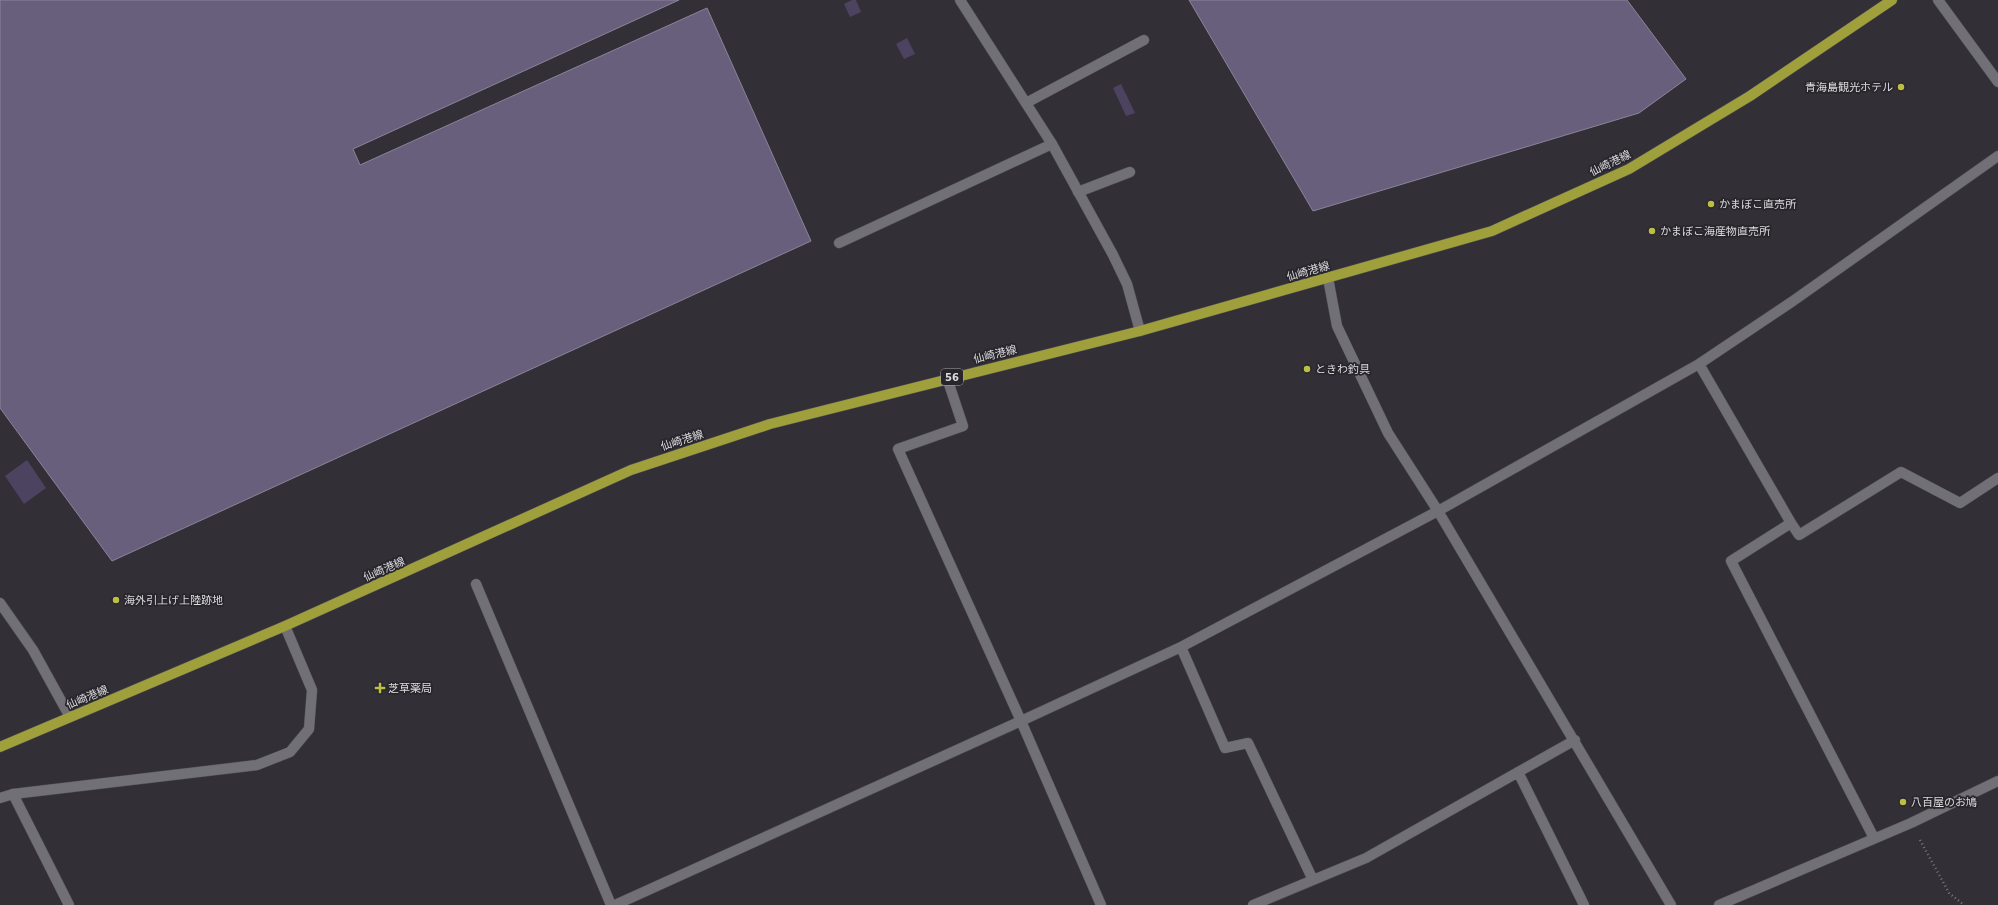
<svg xmlns="http://www.w3.org/2000/svg" width="1998" height="905" font-family="'DejaVu Sans','Noto Sans JP',sans-serif">
	<style>
		.water { fill: #685f7d; stroke: #8b849a }
		.building { fill: #4c4360 }
		.lines { fill: none; stroke-linecap: round; stroke-linejoin: round }
		.minor-casing { stroke: #504f54; stroke-width: 11 }
		.tertiary-casing { stroke: #504f54; stroke-width: 11 }
		.primary-casing { stroke: #504f54; stroke-width: 11 }
		.path { stroke: #7b797e; stroke-width: 2.5; stroke-dasharray: 1 3; stroke-linecap: butt }
		.minor { stroke: #727077; stroke-width: 10 }
		.tertiary { stroke: #727077; stroke-width: 10 }
		.primary { stroke: #9fa03c; stroke-width: 10 }
		.poi-dot { fill: #bcbf44; stroke: #28262c; stroke-width: 1.5 }
		.labels { text-anchor: middle; stroke-width: 3.5; stroke-linejoin: round; paint-order: stroke }
		.shield { fill: #28262c; stroke: #a6a5a9; stroke-width: 1 }
		.shield-label { font-size: 10px; font-weight: bold; fill: #dcdbde }
		.poi-label { font-size: 11px; fill: #dcdbde; stroke: #28262c; text-anchor: start }
		.street-label { font-size: 11px; fill: #dcdbde; stroke: #28262c }
	</style>
	<rect width="100%" height="100%" fill="#323036"/>
	<path class="water" d="M0,0H679L353,149L360,165L707,8L811,241L112,561L0,408Z
		M1189,0H1627L1686,79L1639,113L1313,211Z"/>
	<path class="building" d="M852,0H856L861,12L850,17L844,4Z
		M907,38L915,54L904,59L896,44Z
		M1121,84L1135,113L1126,116L1113,88Z
		M27,460L46,488L24,504L5,476Z"/>
	<g class="lines">
		<defs>
			<path id="minor" d="M1938,0L1998,82
				M1026,103L1144,40
				M1078,192L1130,172
				M839,243L1052,144
				M1328,278L1337,326L1388,433L1438,511L1671,905
				M1699,364L1791,523L1731,561L1874,838
				M947,378L963,426L898,449L1021,721L1101,905
				M1791,523L1799,535L1901,472L1960,503L1998,478
				M476,584L611,905
				M0,603L33,650L70,717
				M1181,647L1225,748L1248,743L1313,880
				M1518,772L1584,905
				M13,794L69,905
				M615,905L1021,721L1181,647L1438,511L1699,364L1793,301L1998,156
				M1253,905L1366,858L1575,740
				M1719,905L1911,823L1998,781"/>
			<path id="tertiary" d="M960,0L1052,144L1113,255L1127,284L1140,331
				M0,798L13,794L257,765L290,752L309,729L312,690L285,626"/>
			<path id="primary" d="M0,747L285,626L631,470L770,424L1140,331L1492,231L1629,169L1750,96L1892,0"/>
		</defs>
		<use href="#minor" class="minor-casing"/>
		<use href="#tertiary" class="tertiary-casing"/>
		<use href="#primary" class="primary-casing"/>
		<path class="path" d="M1920,840L1949,893L1964,905"/>
		<use href="#minor" class="minor"/>
		<use href="#tertiary" class="tertiary"/>
		<use href="#primary" class="primary"/>
	</g>
	<g class="poi-dot">
		<circle cx="1901" cy="87" r="4"/>
		<circle cx="1711" cy="204" r="4"/>
		<circle cx="1652" cy="231" r="4"/>
		<circle cx="1307" cy="369" r="4"/>
		<circle cx="116" cy="600" r="4"/>
		<path d="M378 682h4v4h4v4h-4v4h-4v-4h-4v-4h4z"/>
		<circle cx="1903" cy="802" r="4"/>
	</g>
	<g class="labels">
		<rect class="shield" x="941" y="369" width="22" height="16" rx="3"/>
		<g class="shield-label">
			<text x="952" y="381">56</text>
		</g>
		<g class="poi-label">
			<text x="1893" y="91" text-anchor="end">青海島観光ホテル</text>
			<text x="1719" y="208">かまぼこ直売所</text>
			<text x="1660" y="235">かまぼこ海産物直売所</text>
			<text x="1315" y="373">ときわ釣具</text>
			<text x="124" y="604">海外引上げ上陸跡地</text>
			<text x="388" y="692">芝草薬局</text>
			<text x="1911" y="806">八百屋のお鳩</text>
		</g>
		<g class="street-label">
			<text transform="translate(1610 163) rotate(-26)" y="4">仙崎港線</text>
			<text transform="translate(1308 271) rotate(-16)" y="4">仙崎港線</text>
			<text transform="translate(995 354) rotate(-14)" y="4">仙崎港線</text>
			<text transform="translate(682 440) rotate(-18)" y="4">仙崎港線</text>
			<text transform="translate(384 569) rotate(-24)" y="4">仙崎港線</text>
			<text transform="translate(87 697) rotate(-23)" y="4">仙崎港線</text>
		</g>
	</g>
</svg>
